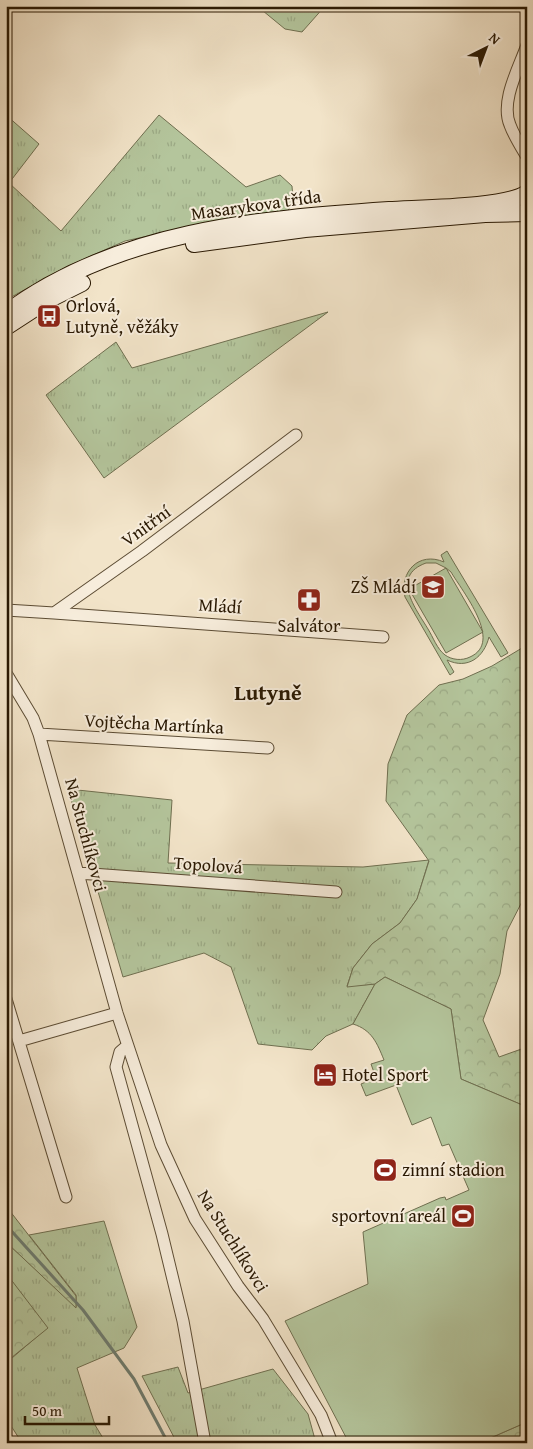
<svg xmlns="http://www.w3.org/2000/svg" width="533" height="1449" font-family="'Gentium Book Plus',serif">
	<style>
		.grass { fill: url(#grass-tufts); stroke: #6f6f50 }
		.forest { fill: url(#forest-crowns); stroke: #6f6f50 }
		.garden { fill: #b4c59c; stroke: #6f6f50; fill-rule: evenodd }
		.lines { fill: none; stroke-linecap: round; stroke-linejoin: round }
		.stream { stroke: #6e7c70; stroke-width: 3 }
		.street-casing { stroke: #5c4c34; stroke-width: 13 }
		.secondary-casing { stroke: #2a1903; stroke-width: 18 }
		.street { stroke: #f7eddc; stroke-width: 11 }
		.secondary { stroke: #f7eddc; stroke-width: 16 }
		.labels { text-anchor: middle; stroke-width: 4; stroke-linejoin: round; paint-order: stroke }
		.street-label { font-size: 18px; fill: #2a1903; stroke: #f7eddc }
		.poi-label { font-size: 18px; fill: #2a1903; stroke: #f7eddc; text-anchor: start }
		.district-label { font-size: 22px; font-weight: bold; fill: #2a1903; stroke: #f7eddc }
	</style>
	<defs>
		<pattern id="grass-tufts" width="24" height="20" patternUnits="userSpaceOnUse" patternTransform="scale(1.25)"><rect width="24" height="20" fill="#b4c59c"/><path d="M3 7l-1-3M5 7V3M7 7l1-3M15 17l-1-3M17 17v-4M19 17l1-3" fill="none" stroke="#9ba985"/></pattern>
		<pattern id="forest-crowns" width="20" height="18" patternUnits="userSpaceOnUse" patternTransform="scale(1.25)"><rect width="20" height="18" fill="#b4c59c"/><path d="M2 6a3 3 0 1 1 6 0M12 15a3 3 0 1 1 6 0" fill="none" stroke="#9ba985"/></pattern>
	</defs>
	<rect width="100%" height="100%" fill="#f2e4c9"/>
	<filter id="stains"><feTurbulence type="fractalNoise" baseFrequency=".004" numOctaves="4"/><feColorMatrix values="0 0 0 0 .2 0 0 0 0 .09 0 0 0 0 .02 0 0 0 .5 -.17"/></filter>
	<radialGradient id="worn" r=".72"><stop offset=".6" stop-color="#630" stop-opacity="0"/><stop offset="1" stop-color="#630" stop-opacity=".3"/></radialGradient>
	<path class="grass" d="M257,6H325L302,32L285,29Z
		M6,115L39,144L9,183L61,231L159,115L246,187L280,175L292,186L293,199L288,211L213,222L125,241L66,267L6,300Z
		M328,312L104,478L46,395L116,342L132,368Z
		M68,789L172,800L168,863L363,867L429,860L417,899L400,923L372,944L353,968L347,986L375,984L353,1024L326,1036L312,1050L258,1044L231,967L204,953L123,977Z
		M104,1221L137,1327L124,1348L77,1368L95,1425L106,1443H22L6,1418V1351L12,1358L47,1328L7,1275L6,1242L76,1307V1295L29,1235Z
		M178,1367L188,1393L273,1369L308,1414L316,1443H177L142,1376Z"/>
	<path class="forest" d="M527,645V892L507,931L500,974L483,1020L499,1057L527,1047V1107L461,1079L451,1009L385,977L375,984L347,987L353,968L372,944L400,923L417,899L429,861L386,801L388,764L407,715L439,685L463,679L492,666Z
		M6,1206L76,1296V1308L6,1242Z
		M6,1273L48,1328L11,1358L6,1351Z
		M527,1422V1443H479Z"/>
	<path class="garden" d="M447,551L508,653L501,657L489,637C484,657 468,670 447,660L454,672L450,675L405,597C399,572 419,551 444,562L441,555ZM426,563H436L446,568L409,589L446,653L483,632L446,568L451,572C462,591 504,642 470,657C462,661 452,660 445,655C437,649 433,637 428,629C416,609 390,576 426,563Z
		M385,977L451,1009L461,1079L527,1107V1422L479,1443H349L285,1321L368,1284L363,1232L440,1198L445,1197L446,1200L469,1190L449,1144L442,1146L431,1117L412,1125L396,1085L366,1096L361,1084L376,1078L371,1064L384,1060C377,1043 372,1030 353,1024L375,984Z"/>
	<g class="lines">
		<path class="stream" d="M6,1225L83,1310L134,1379L168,1443"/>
		<defs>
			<path id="street" d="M527,45C519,68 500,101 510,125C514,136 521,147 527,157
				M6,610L54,613L142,551L296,435
				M54,613L383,637
				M6,673L33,718L39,734L117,1013L161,1145L195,1219L238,1286L263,1319L321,1415L332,1443
				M39,734L268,748
				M78,873L336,892
				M6,999L66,1197
				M19,1041L117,1013
				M127,1046L120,1052L116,1067L162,1234L183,1321L205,1443"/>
			<path id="secondary" d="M194,244L305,229L485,214L527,213
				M6,313C116,231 257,219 389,210C417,208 507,208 527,193
				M6,327L46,301L82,283"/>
		</defs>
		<use href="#street" class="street-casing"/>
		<use href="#secondary" class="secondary-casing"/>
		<use href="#street" class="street"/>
		<use href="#secondary" class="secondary"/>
	</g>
	<defs>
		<symbol id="bus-square" viewBox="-11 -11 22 22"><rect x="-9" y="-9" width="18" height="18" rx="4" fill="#8f2418" stroke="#f7eddc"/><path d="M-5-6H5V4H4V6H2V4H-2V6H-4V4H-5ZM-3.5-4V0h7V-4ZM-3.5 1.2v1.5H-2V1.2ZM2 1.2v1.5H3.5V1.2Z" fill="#fff"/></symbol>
		<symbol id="school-square" viewBox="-11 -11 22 22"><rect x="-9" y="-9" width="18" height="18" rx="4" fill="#8f2418" stroke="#f7eddc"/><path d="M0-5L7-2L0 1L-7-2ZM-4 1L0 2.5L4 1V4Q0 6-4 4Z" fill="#fff"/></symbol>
		<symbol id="pharmacy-square" viewBox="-11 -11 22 22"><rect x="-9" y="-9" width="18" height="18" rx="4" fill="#8f2418" stroke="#f7eddc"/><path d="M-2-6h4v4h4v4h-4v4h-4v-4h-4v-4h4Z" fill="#fff"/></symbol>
		<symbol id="hotel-square" viewBox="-11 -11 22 22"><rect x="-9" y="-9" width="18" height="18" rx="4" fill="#8f2418" stroke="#f7eddc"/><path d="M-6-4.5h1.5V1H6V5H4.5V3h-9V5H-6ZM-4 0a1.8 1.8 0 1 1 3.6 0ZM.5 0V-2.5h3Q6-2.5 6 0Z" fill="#fff"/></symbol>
		<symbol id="stadium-square" viewBox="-11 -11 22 22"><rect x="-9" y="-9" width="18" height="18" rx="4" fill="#8f2418" stroke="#f7eddc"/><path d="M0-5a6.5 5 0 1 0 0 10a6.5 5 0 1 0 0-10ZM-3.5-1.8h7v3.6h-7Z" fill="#fff"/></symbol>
	</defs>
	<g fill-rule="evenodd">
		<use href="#bus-square" x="35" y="302" width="28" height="28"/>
		<use href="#school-square" x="419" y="573" width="28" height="28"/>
		<use href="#pharmacy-square" x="295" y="586" width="28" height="28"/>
		<use href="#hotel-square" x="311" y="1061" width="28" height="28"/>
		<use href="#stadium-square" x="371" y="1156" width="28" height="28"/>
		<use href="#stadium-square" x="449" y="1202" width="28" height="28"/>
	</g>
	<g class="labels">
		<g class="street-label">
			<text transform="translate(256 205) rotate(-8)" y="6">Masarykova třída</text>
			<text transform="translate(146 526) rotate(-36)" y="6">Vnitřní</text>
			<text transform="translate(220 606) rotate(4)" y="6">Mládí</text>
			<text transform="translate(154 724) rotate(3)" y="6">Vojtěcha Martínka</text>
			<text transform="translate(86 835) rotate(75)" y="6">Na Stuchlíkovci</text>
			<text transform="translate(208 865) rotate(4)" y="6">Topolová</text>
			<text transform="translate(233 1241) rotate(58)" y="6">Na Stuchlíkovci</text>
		</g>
		<g class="poi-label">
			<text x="66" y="312">Orlová,<tspan x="66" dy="21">Lutyně, věžáky</tspan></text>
			<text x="416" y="593" text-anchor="end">ZŠ Mládí</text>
			<text x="309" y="632" text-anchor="middle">Salvátor</text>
			<text x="342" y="1081">Hotel Sport</text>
			<text x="402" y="1176">zimní stadion</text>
			<text x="446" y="1222" text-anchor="end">sportovní areál</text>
		</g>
		<g class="district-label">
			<text x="268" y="700">Lutyně</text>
		</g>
	</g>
	<rect width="533" height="1449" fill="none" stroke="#f2e4c9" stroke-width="25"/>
	<rect x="8" y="8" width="518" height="1434" fill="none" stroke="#2a1903" stroke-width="2.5"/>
	<rect x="12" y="12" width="508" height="1424" fill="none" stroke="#2a1903"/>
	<g transform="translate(486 48) rotate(42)" stroke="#f7eddc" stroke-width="4" paint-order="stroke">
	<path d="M0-4L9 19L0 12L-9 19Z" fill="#2a1903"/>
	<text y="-8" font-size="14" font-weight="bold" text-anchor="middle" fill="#2a1903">N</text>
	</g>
	<path d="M25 1416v8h84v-8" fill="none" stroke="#2a1903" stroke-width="2.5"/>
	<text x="32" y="1416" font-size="15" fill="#2a1903" stroke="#f7eddc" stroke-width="4" paint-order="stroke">50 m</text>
	<rect width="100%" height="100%" filter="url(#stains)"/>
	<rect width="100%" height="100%" fill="url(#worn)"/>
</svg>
